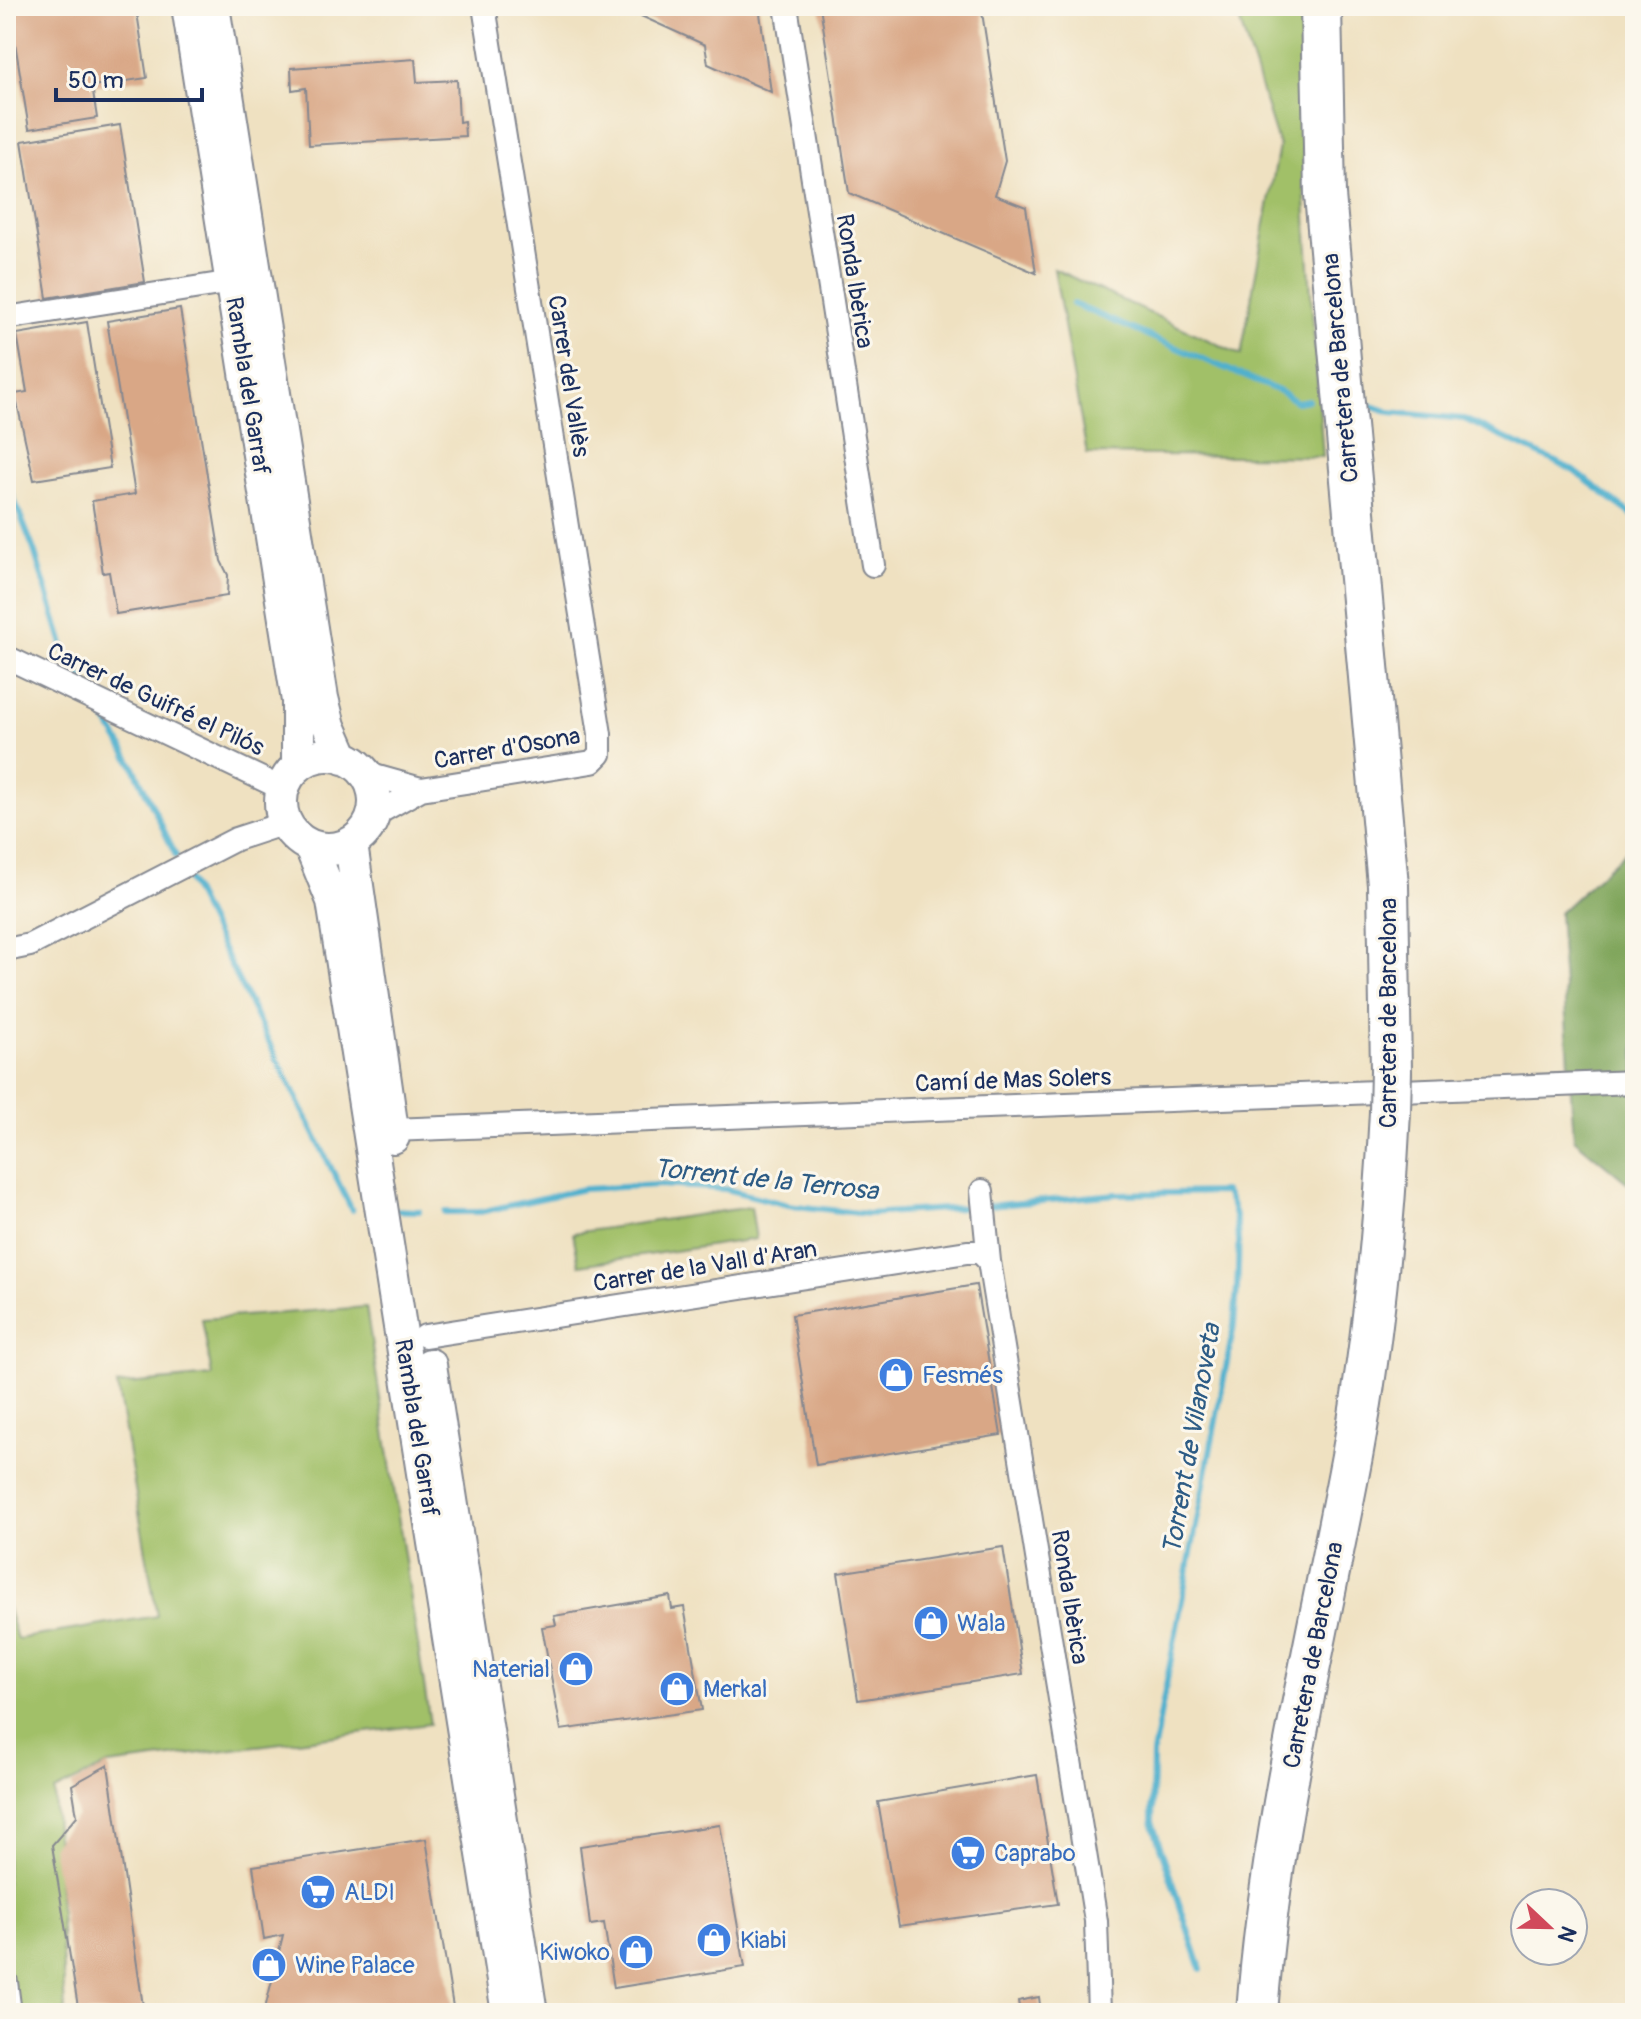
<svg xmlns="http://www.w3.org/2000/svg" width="1641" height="2019" font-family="Pangolin,sans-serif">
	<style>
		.green { fill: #a1c068; stroke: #5e7863; stroke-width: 2 }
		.forest { fill: #80a65c; stroke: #4e6a5d; stroke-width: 2 }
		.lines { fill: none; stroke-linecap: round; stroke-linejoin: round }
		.stream { stroke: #4fb0ce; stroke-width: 6 }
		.building { fill: #d9a786 }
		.street-casing { stroke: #858890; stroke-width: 26 }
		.secondary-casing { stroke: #858890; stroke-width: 36 }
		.highway-casing { stroke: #858890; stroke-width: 44 }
		.street { stroke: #fff; stroke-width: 22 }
		.secondary { stroke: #fff; stroke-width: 32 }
		.highway { stroke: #fff; stroke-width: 40 }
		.highway-bridge-casing { stroke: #858890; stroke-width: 44; stroke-linecap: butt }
		.highway-bridge { stroke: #fff; stroke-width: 40 }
		.labels { text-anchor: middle; stroke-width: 6; stroke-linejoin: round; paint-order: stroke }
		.street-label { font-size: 24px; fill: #1b2f5e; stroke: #fbf7ec }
		.shop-label { font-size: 24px; fill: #366cbe; stroke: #fbf7ec; text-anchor: start }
		.water-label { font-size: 26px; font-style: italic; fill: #2d5c85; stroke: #fbf7ec }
	</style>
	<rect width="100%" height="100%" fill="#fbf7ec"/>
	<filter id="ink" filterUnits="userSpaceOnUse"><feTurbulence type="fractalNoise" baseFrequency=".0125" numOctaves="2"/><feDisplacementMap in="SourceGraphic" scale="16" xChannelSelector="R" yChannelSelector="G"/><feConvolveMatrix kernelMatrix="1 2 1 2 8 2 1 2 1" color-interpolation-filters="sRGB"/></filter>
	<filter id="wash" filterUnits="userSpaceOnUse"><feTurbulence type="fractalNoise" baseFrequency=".006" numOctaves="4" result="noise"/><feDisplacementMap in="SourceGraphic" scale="32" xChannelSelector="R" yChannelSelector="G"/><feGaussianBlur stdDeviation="1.8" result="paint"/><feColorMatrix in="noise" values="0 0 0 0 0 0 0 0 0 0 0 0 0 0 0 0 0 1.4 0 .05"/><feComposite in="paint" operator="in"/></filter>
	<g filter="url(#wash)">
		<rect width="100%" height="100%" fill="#efe1c1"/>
		<path class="green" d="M1235,6H1302C1298,157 1312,307 1323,457L1087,454L1054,269L1241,355L1279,146Z
			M751,1207L756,1239L579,1265L573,1233Z
			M366,1307L430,1724L108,1765L54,1791L65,2013H6V1603L17,1639L157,1616L117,1385L212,1376L202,1319Z"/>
		<path class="forest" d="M1635,843V1189L1574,1139L1559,913Z"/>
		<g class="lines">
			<path class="stream" d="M1073,304L1279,391L1297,402L1308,400
				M1367,404L1390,412L1464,419L1573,470L1635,517
				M6,479L34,550L65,651L87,687
				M101,711L133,765L176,856
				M187,877L352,1210
				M988,1206L1116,1194L1224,1192C1247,1217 1236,1293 1234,1325L1153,1754L1152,1822L1201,1969
				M390,1210L419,1211
				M445,1212H480L583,1189L659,1185L725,1189L788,1205L867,1214L977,1207"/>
		</g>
		<g id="blocks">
			<path class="building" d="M9,6H136L147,78L92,86L97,118L29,129Z
				M619,6H759L771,92L708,64L705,45Z
				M820,6H981L1005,161L995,195L1026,207L1036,273L849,193Z
				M415,59L417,82L457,80L459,122L464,121L465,136L309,145L306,88L292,90L291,68Z
				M120,125L145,282L47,298L22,141Z
				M180,309L221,561L228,575L227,596L116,614L109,572L103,573L92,501L135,494L107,321Z
				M87,322L110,468L34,480L15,394L27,392L17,334Z
				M976,1285L1001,1435L816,1465L792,1315Z
				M1003,1547L1023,1674L858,1700L838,1573Z
				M670,1596L672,1609L684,1607L702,1710L561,1730L542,1627L556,1625L554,1616Z
				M108,1765L144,2013H79L52,1845L77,1816L72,1785Z
				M1037,1775L1058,1904L899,1926L878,1802Z
				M720,1825L745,1967L614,1988L604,1923L590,1925L580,1846Z
				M426,1839L454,2013H264L283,1935L264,1939L253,1866Z
				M1039,1997L1041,2013H1020L1018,2001Z"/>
		</g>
	</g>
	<g filter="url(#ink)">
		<use href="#blocks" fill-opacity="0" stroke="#858890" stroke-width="2"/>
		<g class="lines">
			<defs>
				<path id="street" d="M786,6L873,565
					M6,318L232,282
					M6,657L283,789
					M364,773L421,789
					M373,816L421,789L592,762L600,754V734L484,6
					M6,950L30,945L236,839L285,823
					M392,1130L1635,1082
					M982,1191L989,1261L1096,1921L1099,2013
					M425,1336L967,1252H980L989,1261
					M6,1982L10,2013"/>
				<path id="secondary" d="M188,6L298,701V766
					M213,6L322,698L329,726L343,758
					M281 802a47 47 0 1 1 94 0a47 47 0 1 1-94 0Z
					M351,844L393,1137
					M311,847L333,901L508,2013
					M430,1365L531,2013"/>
				<path id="highway" d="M1321,6L1325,195L1388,885L1391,1071
					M1257,2013C1271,1825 1317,1641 1352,1456C1373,1342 1384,1228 1390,1112"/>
			</defs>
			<use href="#street" class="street-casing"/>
			<use href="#secondary" class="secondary-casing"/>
			<use href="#highway" class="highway-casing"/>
			<use href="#street" class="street"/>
			<use href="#secondary" class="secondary"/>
			<use href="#highway" class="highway"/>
			<defs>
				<path id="highway-bridge" d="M1390,1112L1391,1071"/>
			</defs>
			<use href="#highway-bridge" class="highway-bridge-casing"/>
			<use href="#highway-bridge" class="highway-bridge"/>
		</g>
	</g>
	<defs>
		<symbol id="shop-disc" viewBox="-11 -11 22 22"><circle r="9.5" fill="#3f7fe0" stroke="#fbf7ec"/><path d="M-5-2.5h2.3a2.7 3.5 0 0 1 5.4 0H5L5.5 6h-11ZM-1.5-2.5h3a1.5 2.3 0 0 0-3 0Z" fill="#fff"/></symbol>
		<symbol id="supermarket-disc" viewBox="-11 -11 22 22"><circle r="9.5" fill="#3f7fe0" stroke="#fbf7ec"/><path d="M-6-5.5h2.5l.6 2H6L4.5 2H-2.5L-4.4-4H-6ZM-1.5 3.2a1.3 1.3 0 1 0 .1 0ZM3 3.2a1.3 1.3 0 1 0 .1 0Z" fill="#fff"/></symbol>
	</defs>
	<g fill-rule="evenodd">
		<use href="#shop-disc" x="876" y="1355" width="40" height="40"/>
		<use href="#shop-disc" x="911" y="1603" width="40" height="40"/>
		<use href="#shop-disc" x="556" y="1649" width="40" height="40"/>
		<use href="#shop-disc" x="657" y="1669" width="40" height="40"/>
		<use href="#supermarket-disc" x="948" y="1833" width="40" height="40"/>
		<use href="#supermarket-disc" x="298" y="1872" width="40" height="40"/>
		<use href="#shop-disc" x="694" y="1920" width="40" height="40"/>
		<use href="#shop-disc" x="616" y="1932" width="40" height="40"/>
		<use href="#shop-disc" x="249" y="1945" width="40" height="40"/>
	</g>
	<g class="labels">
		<g class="street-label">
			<text transform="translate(855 281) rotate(81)" y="8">Ronda Ibèrica</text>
			<text transform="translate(1340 368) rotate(-95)" y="8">Carretera de Barcelona</text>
			<text transform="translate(569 376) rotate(81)" y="8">Carrer del Vallès</text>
			<text transform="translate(248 386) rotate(81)" y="8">Rambla del Garraf</text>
			<text transform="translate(156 699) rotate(25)" y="8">Carrer de Guifré el Pilós</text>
			<text transform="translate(507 748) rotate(-10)" y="8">Carrer d'Osona</text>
			<text transform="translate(1388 1013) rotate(-90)" y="8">Carretera de Barcelona</text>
			<text transform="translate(1013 1080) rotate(-2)" y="8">Camí de Mas Solers</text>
			<text transform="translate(705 1266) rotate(-9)" y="8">Carrer de la Vall d'Aran</text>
			<text transform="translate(417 1428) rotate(81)" y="8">Rambla del Garraf</text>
			<text transform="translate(1070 1597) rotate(81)" y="8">Ronda Ibèrica</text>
			<text transform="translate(1313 1655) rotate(-79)" y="8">Carretera de Barcelona</text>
		</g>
		<g class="shop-label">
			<text x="922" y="1383">Fesmés</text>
			<text x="957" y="1631">Wala</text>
			<text x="550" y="1677" text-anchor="end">Naterial</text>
			<text x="703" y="1697">Merkal</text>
			<text x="994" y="1861">Caprabo</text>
			<text x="344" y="1900">ALDI</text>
			<text x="740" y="1948">Kiabi</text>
			<text x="610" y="1960" text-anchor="end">Kiwoko</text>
			<text x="295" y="1973">Wine Palace</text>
		</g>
		<g class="water-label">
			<text transform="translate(766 1179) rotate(6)" y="9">Torrent de la Terrosa</text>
			<text transform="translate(1191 1439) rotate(-80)" y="9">Torrent de Vilanoveta</text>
		</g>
	</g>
	<rect width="1641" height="2019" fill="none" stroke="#fbf7ec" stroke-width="32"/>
	<g transform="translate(1549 1927) rotate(112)"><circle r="38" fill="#fbf7ec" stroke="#a1a7b3" stroke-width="2"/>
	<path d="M0-6L14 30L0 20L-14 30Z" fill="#d1495b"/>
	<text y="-12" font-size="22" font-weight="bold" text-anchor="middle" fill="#1b2f5e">N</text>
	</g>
	<path d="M56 88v12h146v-12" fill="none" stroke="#1b2f5e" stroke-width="4"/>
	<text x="68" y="88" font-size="24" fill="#1b2f5e" stroke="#fbf7ec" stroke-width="6" paint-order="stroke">50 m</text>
</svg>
